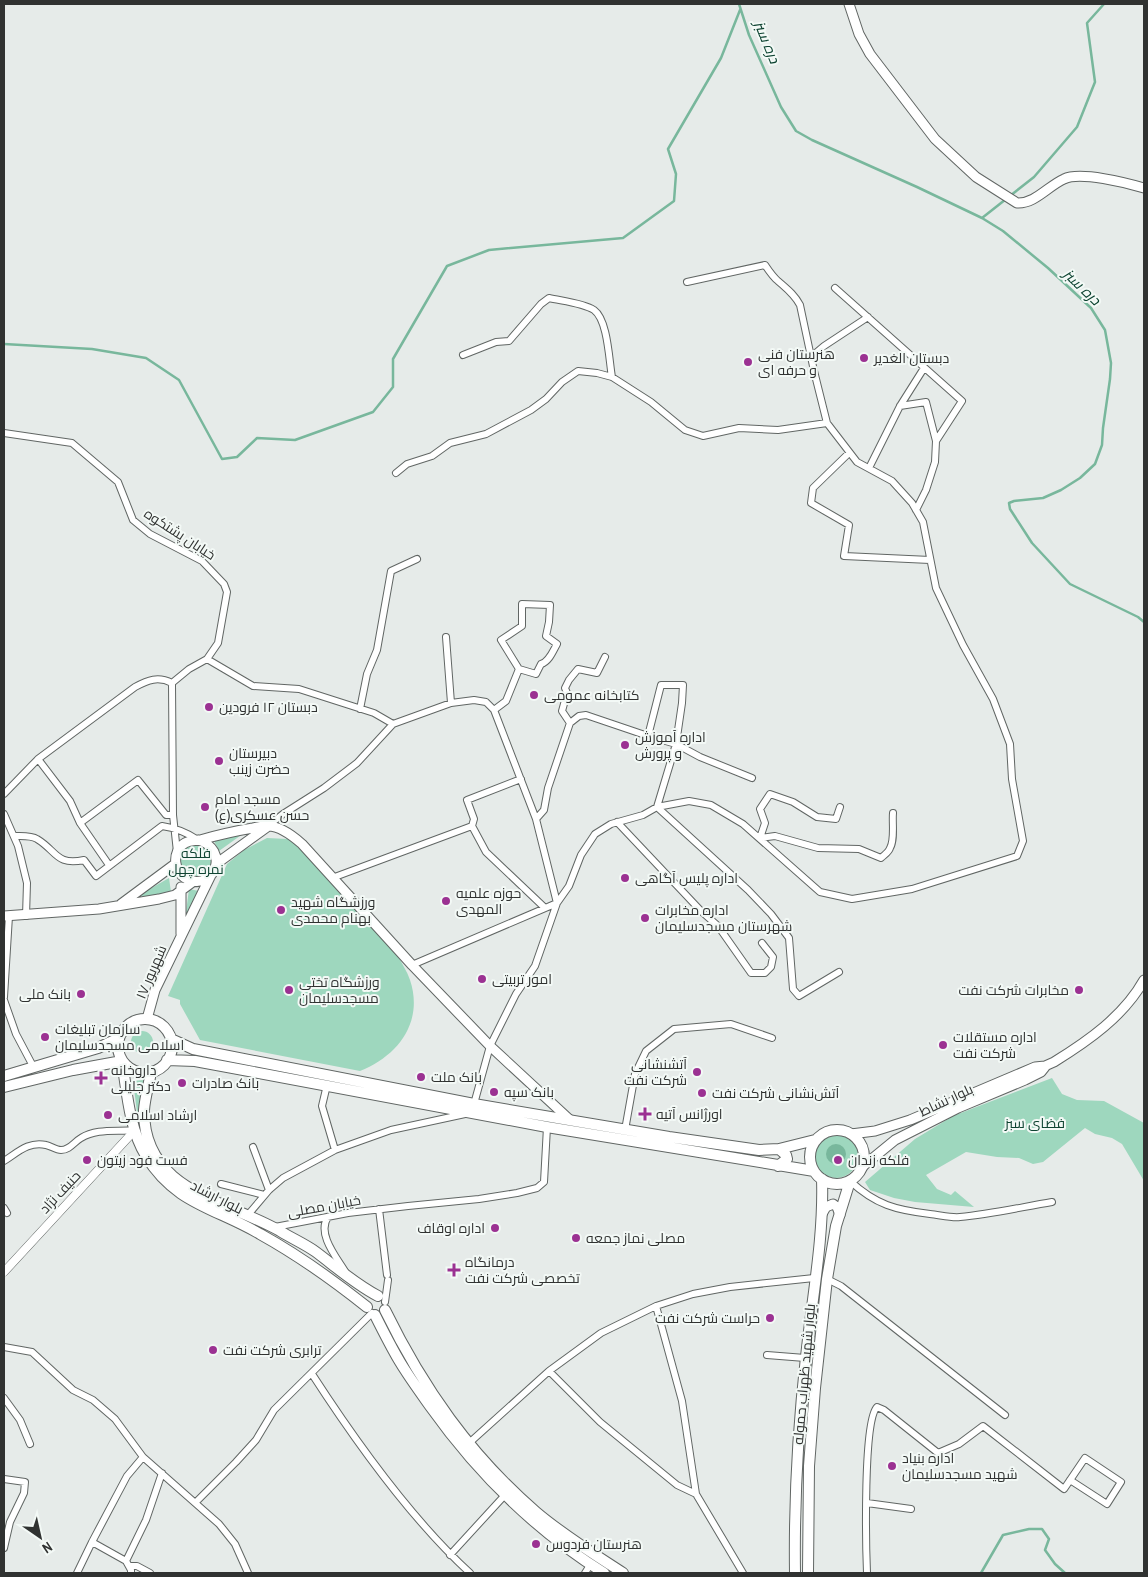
<svg xmlns="http://www.w3.org/2000/svg" width="1148" height="1577" font-family="'Archivo Narrow',Cairo,sans-serif">
	<style>
		.green { fill: #9ed7be }
		.water { fill: #78b79c }
		.lines { fill: none; stroke-linecap: round; stroke-linejoin: round }
		.stream { stroke: #78b79c; stroke-width: 2.5 }
		.minor-casing { stroke: #616664; stroke-width: 8 }
		.tertiary-casing { stroke: #616664; stroke-width: 9 }
		.secondary-casing { stroke: #616664; stroke-width: 11 }
		.primary-casing { stroke: #616664; stroke-width: 12 }
		.minor { stroke: #fff; stroke-width: 6 }
		.tertiary { stroke: #fff; stroke-width: 8 }
		.secondary { stroke: #fff; stroke-width: 9 }
		.primary { stroke: #fff; stroke-width: 10 }
		.poi-dot { fill: #9b3192; stroke: #f3f9f6; stroke-width: 2 }
		.labels { text-anchor: middle; stroke-width: 4; stroke-linejoin: round; paint-order: stroke }
		.poi-label { font-size: 14px; fill: #303231; stroke: #f3f9f6; text-anchor: start }
		.street-label { font-size: 14px; fill: #303231; stroke: #f3f9f6 }
		.park-label { font-size: 14px; fill: #0f4432; stroke: #f3f9f6 }
		.water-label { font-size: 15px; font-style: italic; fill: #0d4331; stroke: #f3f9f6 }
	</style>
	<rect width="100%" height="100%" fill="#e6ebe9"/>
	<path class="green" d="M244,833L219,851L213,839Z
		M267,838L288,839L297,844L398,956C402,964 407,971 410,980C424,1022 398,1056 360,1071L200,1040L180,1004V1000L168,996L227,864L244,850Z
		M179 861a17 17 0 1 1 34 0a17 17 0 1 1-34 0Z
		M169,878L171,892L142,897L141,894Z
		M189,889L199,891L188,913L186,912Z
		M131 1042a11 11 0 1 1 22 0a11 11 0 1 1-22 0Z
		M1052,1078L1062,1094L1077,1100L1104,1101L1144,1123V1181L1122,1144L1112,1138L1095,1134L1085,1128L1043,1162L1033,1164L1019,1158L997,1157L966,1152L926,1175L937,1189L951,1195L955,1191L974,1207L915,1202L894,1198L870,1190L865,1182L915,1139L953,1116Z
		M144,1080L140,1111L137,1112L133,1081Z
		M814 1156a22 22 0 1 1 44 0a22 22 0 1 1-44 0Z"/>
	<path class="water" d="M826 1154a10 10 0 1 1 20 0a10 10 0 1 1-20 0Z"/>
	<g class="lines">
		<path class="stream" d="M739,4L749,35L781,107L796,131L812,140L917,187L982,218L1003,231L1048,268L1091,308L1105,330L1111,363L1110,379L1103,428L1102,445L1095,464L1080,478L1061,490L1043,498L1014,501L1009,503L1010,509L1032,543L1070,584L1138,617L1144,622
			M982,218L1034,177L1077,127L1095,82L1087,23L1104,4
			M4,344L92,349L146,358L179,380L222,459L237,457L257,438L295,440L373,412L393,387V359L447,266L489,250L623,238L674,201L676,174L668,149L721,58L740,10
			M981,1573L1003,1535L1029,1529H1042L1049,1539L1045,1550L1055,1564L1065,1573"/>
		<defs>
			<path id="minor" d="M687,282L765,265C769,271 773,277 778,281C787,289 794,294 800,305L814,371L827,423
				M835,288L962,401L936,441L935,462L926,490L916,510
				M463,355L496,342L509,341L541,304L549,298C562,301 583,303 594,310C608,320 609,361 612,377
				M811,357L824,346L868,317
				M900,406L926,402L936,441
				M4,433L72,443L118,482L133,520L150,534L202,561L224,584L227,592L218,643L207,659L189,669L172,683
				M849,453L813,488L811,503L849,525L844,556L930,560
				M869,468L900,406L924,368
				M396,473L407,464L432,456L450,443L486,434L531,410L546,399L562,382L578,371L597,373L612,377L651,402L685,430L703,436L739,428L778,430L827,423L857,462L892,481L912,503L923,522L936,588L963,645L993,699L1010,744L1012,779L1023,841L1017,856L912,889L852,899L820,892L743,824L711,805L689,801L657,807L643,815L611,824L595,834L581,855L569,886L557,903L535,966L516,994L490,1046L474,1104
				M446,637L451,703
				M207,659L253,686L299,689L374,713L393,724
				M172,683L173,815L177,852
				M661,685H683L682,703L676,744L648,736Z
				M360,709L367,674L377,650L391,571L417,559
				M494,710L506,701L519,669L536,674L541,664C549,662 553,651 557,644L546,636L549,622L550,605L522,604V626L501,640L519,669
				M570,723L562,711L567,693L565,688L569,680L578,669L597,673L605,657
				M38,759L70,801L80,823L138,780L166,815H173
				M752,778L700,757L676,744L657,807L748,890L771,914L789,938L793,989L799,996L839,972
				M4,794L38,759L135,687C148,680 158,676 172,683
				M840,807L836,819L817,817L793,802L770,794L760,809L765,823L760,838L775,836L818,848L859,849L881,858C884,855 889,852 890,848C895,840 892,823 893,813
				M4,814L18,846L27,883L26,916
				M617,822L701,911L718,926L751,973H765L771,967L773,957L762,943
				M80,823L109,865
				M269,825L283,814L324,788L357,763L393,724L451,703L474,700L486,702L494,710L536,819
				M472,826L474,819L467,800L521,779
				M14,836C20,836 31,835 37,839C57,851 56,866 84,860L96,876L162,826C176,828 186,832 198,840
				M332,878L472,826L486,852L545,908
				M412,965L557,903L536,819L544,810L548,788L570,723L579,716L586,715L648,736
				M4,997L9,916
				M4,1000L16,1034L34,1068
				M327,1085L322,1106L335,1150
				M625,1130L635,1074L646,1051L674,1029L731,1024L772,1038
				M253,1147L269,1190
				M4,1161C18,1152 29,1141 46,1145C51,1146 56,1150 61,1150C70,1150 74,1142 81,1138C97,1128 117,1132 135,1130
				M850,1181C876,1205 896,1210 930,1214C940,1215 951,1218 960,1217C991,1214 1022,1207 1052,1202
				M221,1184L264,1195
				M4,1208L7,1213
				M379,1209L387,1275
				M247,1216L269,1190L283,1178L335,1150L391,1130L465,1114
				M328,1217C316,1234 338,1259 346,1273
				M275,1227L348,1213L408,1206L479,1199L517,1193L537,1188L544,1182L547,1127
				M827,1279L841,1286L1005,1415
				M385,1302L388,1280
				M656,1306L682,1401L696,1494
				M4,1347L32,1352L73,1390L93,1400L115,1419L143,1457L219,1524L235,1544L248,1573
				M767,1355L805,1358
				M549,1371L600,1422L677,1485L696,1494L743,1573
				M312,1374C356,1442 410,1518 470,1573
				M4,1398L20,1420L30,1444
				M468,1444L549,1371L601,1333L656,1306L693,1294L730,1287L814,1278
				M4,1479L25,1482L24,1493L10,1522L4,1548
				M195,1503L236,1462L256,1440L274,1410L372,1313
				M867,1503L911,1509
				M450,1555L505,1495
				M126,1561L92,1542L127,1476L143,1457
				M129,1566H137L150,1573
				M77,1573L92,1542
				M131,1573V1570L126,1561L146,1520L162,1473
				M585,1573L590,1565
				M867,1573C866,1548 863,1421 877,1407L884,1410L938,1453L959,1444L983,1426L1064,1489L1085,1458L1121,1482L1107,1504L1070,1480"/>
			<path id="tertiary" d="M4,1272L135,1130"/>
			<path id="secondary" d="M849,4L859,34L870,54L935,139L976,177L1017,203C1035,204 1048,186 1064,179C1080,171 1127,183 1144,188
				M198,840C230,849 215,890 189,880C173,874 171,851 185,843C190,840 195,841 200,840C218,835 235,831 253,828C258,827 264,825 268,826C280,826 293,836 302,844L412,965L490,1046L570,1120
				M216,864L267,827
				M121,904L175,864
				M4,916L99,909L159,899L175,895L194,881
				M181,934V887
				M147,1019L155,990L211,875
				M851,1134L875,1131L910,1120L1035,1067L1045,1066L1054,1062C1088,1041 1124,1016 1144,980
				M862,1167L895,1140L958,1108L1025,1080L1041,1072L1045,1067
				M822,1214L826,1207L833,1204L837,1207L840,1215"/>
			<path id="primary" d="M118 1046a27 27 0 1 1 54 0a27 27 0 1 1-54 0Z
				M171,1039L193,1049L474,1104L669,1137L759,1150L779,1149L815,1140
				M167,1060L195,1061L547,1127L814,1171
				M151,1072C149,1084 145,1097 144,1110C143,1191 226,1200 280,1231C291,1238 305,1244 316,1252C336,1267 355,1284 378,1296
				M4,1076L98,1048L119,1038
				M4,1087L73,1070L122,1061C127,1092 129,1128 146,1156C175,1204 216,1208 260,1234C298,1255 333,1280 367,1307
				M810 1157a27 27 0 1 1 54 0a27 27 0 1 1-54 0Z
				M778,1166L787,1159L786,1155L779,1149
				M385,1310C423,1388 470,1455 536,1512C563,1535 594,1554 623,1573
				M375,1315C383,1331 391,1347 400,1362C409,1377 420,1392 430,1406C477,1472 535,1530 604,1573
				M795,1573C794,1501 798,1428 806,1357C812,1298 824,1238 822,1179
				M808,1573L809,1466L815,1388L827,1279L836,1226L850,1181"/>
		</defs>
		<use href="#minor" class="minor-casing"/>
		<use href="#tertiary" class="tertiary-casing"/>
		<use href="#secondary" class="secondary-casing"/>
		<use href="#primary" class="primary-casing"/>
		<use href="#minor" class="minor"/>
		<use href="#tertiary" class="tertiary"/>
		<use href="#secondary" class="secondary"/>
		<use href="#primary" class="primary"/>
	</g>
	<g class="poi-dot">
		<circle cx="864" cy="358" r="5"/>
		<circle cx="748" cy="362" r="5"/>
		<circle cx="534" cy="695" r="5"/>
		<circle cx="209" cy="707" r="5"/>
		<circle cx="625" cy="745" r="5"/>
		<circle cx="219" cy="761" r="5"/>
		<circle cx="205" cy="807" r="5"/>
		<circle cx="625" cy="878" r="5"/>
		<circle cx="446" cy="901" r="5"/>
		<circle cx="281" cy="910" r="5"/>
		<circle cx="645" cy="918" r="5"/>
		<circle cx="482" cy="979" r="5"/>
		<circle cx="289" cy="990" r="5"/>
		<circle cx="1079" cy="990" r="5"/>
		<circle cx="81" cy="994" r="5"/>
		<circle cx="45" cy="1037" r="5"/>
		<circle cx="943" cy="1045" r="5"/>
		<circle cx="697" cy="1072" r="5"/>
		<circle cx="421" cy="1077" r="5"/>
		<path d="M98.5 1070.5h5v5h5v5h-5v5h-5v-5h-5v-5h5z"/>
		<circle cx="182" cy="1083" r="5"/>
		<circle cx="494" cy="1092" r="5"/>
		<circle cx="702" cy="1093" r="5"/>
		<path d="M642.5 1106.5h5v5h5v5h-5v5h-5v-5h-5v-5h5z"/>
		<circle cx="108" cy="1115" r="5"/>
		<circle cx="87" cy="1160" r="5"/>
		<circle cx="838" cy="1160" r="5"/>
		<circle cx="495" cy="1228" r="5"/>
		<circle cx="576" cy="1238" r="5"/>
		<path d="M451.5 1262.5h5v5h5v5h-5v5h-5v-5h-5v-5h5z"/>
		<circle cx="770" cy="1318" r="5"/>
		<circle cx="213" cy="1350" r="5"/>
		<circle cx="892" cy="1466" r="5"/>
		<circle cx="536" cy="1544" r="5"/>
	</g>
	<g class="labels">
		<g class="poi-label">
			<text x="758" y="359">هنرستان فنی<tspan x="758" dy="16">و حرفه ای</tspan></text>
			<text x="874" y="363">دبستان الغدیر</text>
			<text x="544" y="700">کتابخانه عمومی</text>
			<text x="219" y="712">دبستان ۱۲ فرودین</text>
			<text x="635" y="742">اداره آموزش<tspan x="635" dy="16">و پرورش</tspan></text>
			<text x="229" y="758">دبیرستان<tspan x="229" dy="16">حضرت زینب</tspan></text>
			<text x="215" y="804">مسجد امام<tspan x="215" dy="16">حسن عسکری(ع)</tspan></text>
			<text x="635" y="883">اداره پلیس آگاهی</text>
			<text x="456" y="898">حوزه علمیه<tspan x="456" dy="16">المهدی</tspan></text>
			<text x="291" y="907">ورزشگاه شهید<tspan x="291" dy="16">بهنام محمدی</tspan></text>
			<text x="655" y="915">اداره مخابرات<tspan x="655" dy="16">شهرستان مسجدسلیمان</tspan></text>
			<text x="492" y="984">امور تربیتی</text>
			<text x="299" y="987">ورزشگاه تختی<tspan x="299" dy="16">مسجدسلیمان</tspan></text>
			<text x="1069" y="995" text-anchor="end">مخابرات شرکت نفت</text>
			<text x="71" y="999" text-anchor="end">بانک ملی</text>
			<text x="55" y="1034">سازمان تبلیغات<tspan x="55" dy="16">اسلامی مسجدسلیمان</tspan></text>
			<text x="953" y="1042">اداره مستقلات<tspan x="953" dy="16">شرکت نفت</tspan></text>
			<text x="687" y="1069" text-anchor="end">آتشنشانی<tspan x="687" dy="16">شرکت نفت</tspan></text>
			<text x="111" y="1075">داروخانه<tspan x="111" dy="16">دکتر جلیلی</tspan></text>
			<text x="431" y="1082">بانک ملت</text>
			<text x="192" y="1088">بانک صادرات</text>
			<text x="504" y="1097">بانک سپه</text>
			<text x="712" y="1098">آتش‌نشانی شرکت نفت</text>
			<text x="656" y="1119">اورژانس آتیه</text>
			<text x="118" y="1120">ارشاد اسلامی</text>
			<text x="97" y="1165">فست فود زیتون</text>
			<text x="848" y="1165">فلکه زندان</text>
			<text x="485" y="1233" text-anchor="end">اداره اوقاف</text>
			<text x="586" y="1243">مصلی نماز جمعه</text>
			<text x="465" y="1267">درمانگاه<tspan x="465" dy="16">تخصصی شرکت نفت</tspan></text>
			<text x="760" y="1323" text-anchor="end">حراست شرکت نفت</text>
			<text x="223" y="1355">ترابری شرکت نفت</text>
			<text x="902" y="1463">اداره بنیاد<tspan x="902" dy="16">شهید مسجدسلیمان</tspan></text>
			<text x="546" y="1549">هنرستان فردوس</text>
		</g>
		<g class="street-label">
			<text transform="translate(180 534) rotate(33)" y="5">خیابان پشتکوه</text>
			<text transform="translate(151 972) rotate(-67)" y="5">۱۷ شهریور</text>
			<text transform="translate(946 1100) rotate(-25)" y="5">بلوار نشاط</text>
			<text transform="translate(60 1192) rotate(-47)" y="5">حنیف نژاد</text>
			<text transform="translate(217 1197) rotate(27)" y="5">بلوار ارشاد</text>
			<text transform="translate(324 1206) rotate(-10)" y="5">خیابان مصلی</text>
			<text transform="translate(804 1374) rotate(-85)" y="5">بلوار شهید ظهراب حموله</text>
		</g>
		<g class="park-label">
			<text x="196" y="858">فلکه<tspan x="196" dy="16">نمره چهل</tspan></text>
			<text x="1035" y="1128">فضای سبز</text>
		</g>
		<g class="water-label">
			<text transform="translate(767 42) rotate(68)" y="5">دره سبز</text>
			<text transform="translate(1082 287) rotate(44)" y="5">دره سبز</text>
		</g>
	</g>
	<rect width="1148" height="1577" fill="none" stroke="#303231" stroke-width="10"/>
	<g transform="translate(40 1537) rotate(146)" stroke="#f3f9f6" stroke-width="4" paint-order="stroke">
	<path d="M0-4L9 19L0 12L-9 19Z" fill="#303231"/>
	<text y="-8" font-size="14" font-weight="bold" text-anchor="middle" fill="#303231">N</text>
	</g>
</svg>
